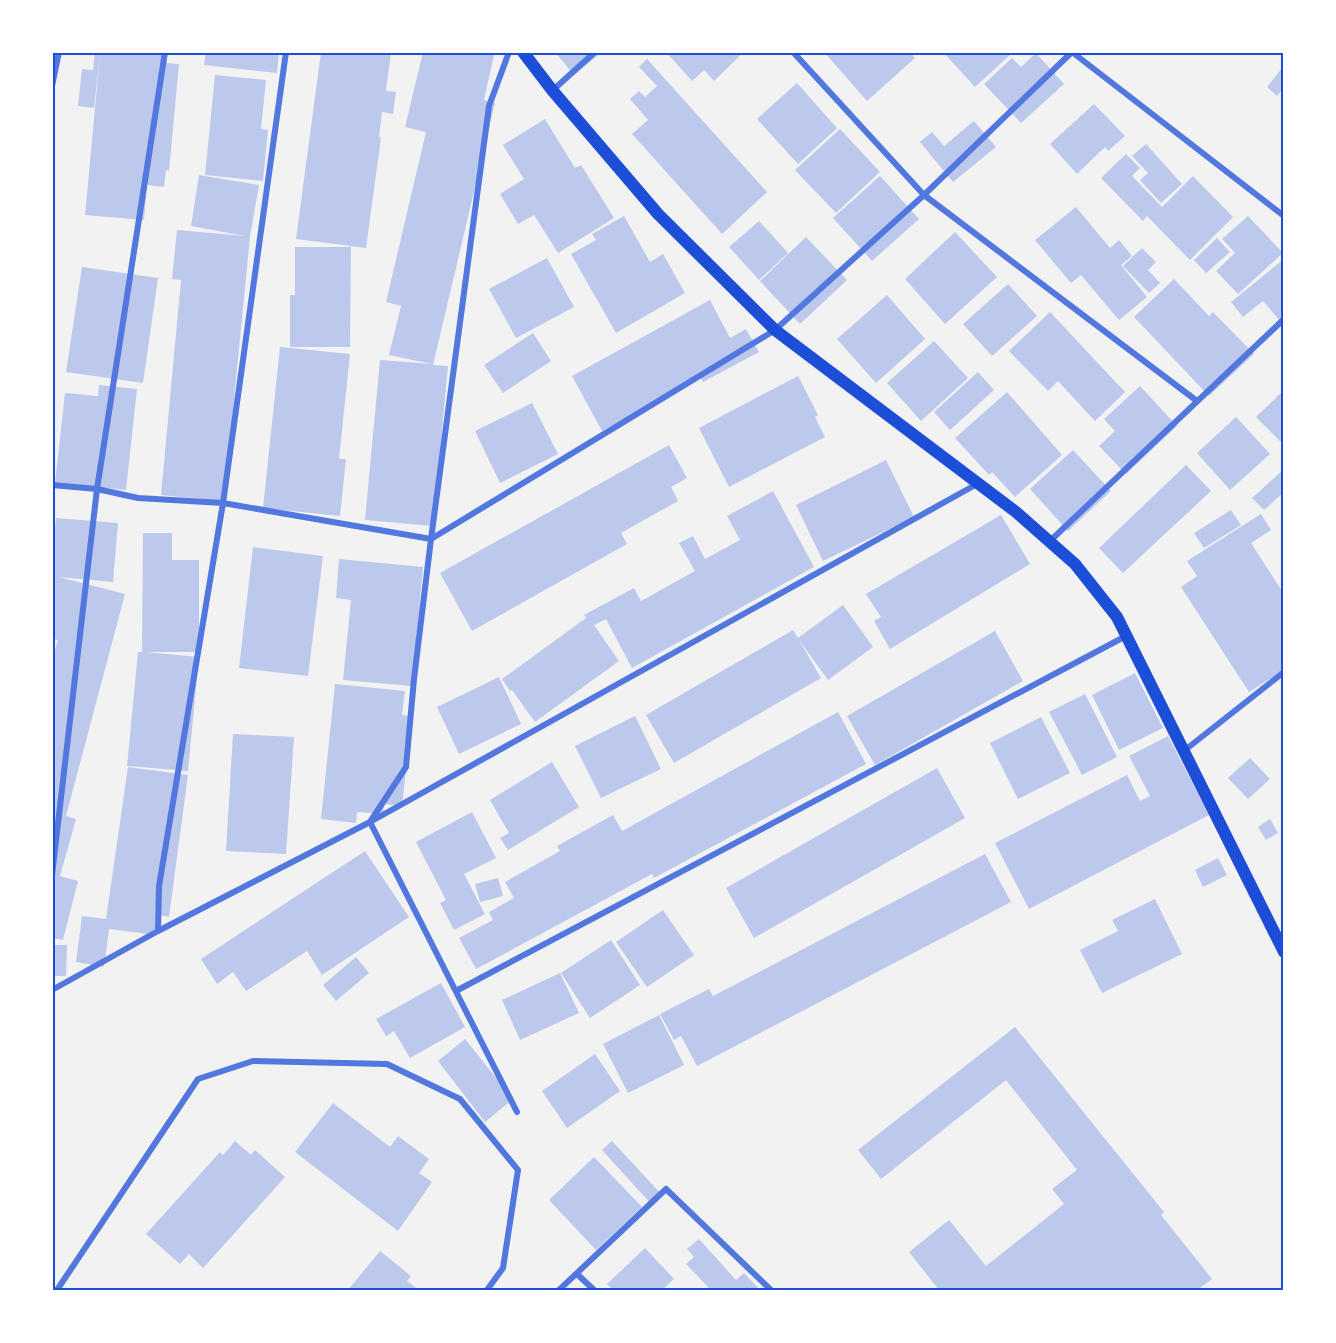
<svg xmlns="http://www.w3.org/2000/svg" width="1336" height="1343" font-family="'Titillium Web',sans-serif">
	<style>
		.building { fill: #bdc9ec }
		.lines { fill: none; stroke-linecap: round; stroke-linejoin: round }
		.minor { stroke: #5277de; stroke-width: 6 }
		.secondary { stroke: #1d4ed8; stroke-width: 12 }
		.neatline { fill: none; stroke: #1d4ed8; stroke-width: 2 }
	</style>
	<rect width="100%" height="100%" fill="#f2f2f2"/>
	<path class="building" d="M95,52H167L166,63L179,64L169,171L166,170L164,187L147,185L144,220L85,215L100,55L94,108L78,106L82,69L93,70Z
		M206,52H279L277,73L204,65Z
		M321,52H391L386,91L396,92L393,114L382,112L379,137L381,138L366,248L296,239Z
		M423,52H484L494,55L484,100L495,103L433,365L448,366L433,526L365,520L380,360L432,364L389,355L401,306L386,302L426,132L405,127Z
		M555,52H602L574,75Z
		M666,52H744L714,81L704,70L692,81Z
		M824,52H910L915,58L867,101Z
		M943,52H1013L975,87Z
		M1036,53L1064,84L1021,123L984,84L1012,58L1021,67Z
		M647,59L767,192L722,234L632,134L648,120L630,99L639,91L645,97L657,86L639,67Z
		M1284,66V87L1277,96L1267,87Z
		M215,75L266,80L261,129L268,130L263,181L205,175Z
		M797,83L837,128L798,164L757,119Z
		M1094,104L1125,136L1108,151L1105,147L1077,174L1050,144Z
		M545,119L575,168L581,165L614,218L558,253L534,215L518,224L500,194L524,179L503,145Z
		M974,121L996,147L953,182L920,142L932,132L944,146Z
		M840,129L880,172L836,213L795,170Z
		M1146,144L1182,184L1161,203L1140,180L1148,173L1132,156Z
		M1126,154L1140,168L1132,176L1162,207L1193,176L1233,217L1190,260L1147,216L1143,221L1101,178Z
		M199,175L259,185L250,237L224,501L161,495L181,280L172,279L177,230L245,236L191,226Z
		M880,176L919,219L872,261L833,218Z
		M1076,207L1110,248L1119,240L1132,256L1121,265L1147,297L1119,320L1081,275L1071,283L1035,240Z
		M624,216L650,262L663,254L685,293L616,333L571,254L596,240L592,234Z
		M1248,216L1283,253L1238,294L1216,271L1235,253L1222,239Z
		M759,221L788,253L759,280L729,247Z
		M955,232L997,277L945,324L905,279Z
		M806,237L847,280L800,324L760,281Z
		M1217,238L1230,252L1206,273L1194,260Z
		M295,247H351L350,347H290V295H295Z
		M1142,248L1156,262L1148,270L1160,283L1149,293L1123,266Z
		M547,258L574,307L516,338L489,289Z
		M1284,259V317L1280,321L1263,301L1243,317L1231,302Z
		M82,267L158,278L143,383L66,372Z
		M1174,279L1209,316L1213,312L1254,354L1209,396L1134,317Z
		M1008,284L1037,316L992,356L963,324Z
		M887,295L925,339L876,383L837,339Z
		M710,300L730,338L746,329L759,352L703,382L700,377L602,431L572,376Z
		M1050,312L1125,392L1095,421L1058,381L1048,391L1009,351Z
		M533,333L551,361L503,393L484,365Z
		M934,341L968,378L921,421L887,383Z
		M280,347L350,354L339,459H346L340,516L263,508Z
		M978,372L994,390L950,430L934,412Z
		M798,376L818,415L815,417L825,437L729,487L699,428Z
		M99,385L137,389L126,490L55,483L65,393L98,396Z
		M1140,386L1177,426L1126,474L1099,446L1115,431L1104,419Z
		M1284,390V445L1256,417Z
		M1007,392L1062,455L1015,497L992,472L989,475L955,438Z
		M532,403L558,454L500,483L475,431Z
		M1236,417L1270,454L1230,490L1197,453Z
		M669,445L687,478L671,487L678,501L621,533L627,544L472,631L440,573Z
		M1073,450L1111,491L1068,531L1030,489Z
		M886,460L914,517L823,561L796,505Z
		M1186,465L1211,491L1123,573L1099,548Z
		M1284,469V492L1264,510L1252,498Z
		M773,491L814,567L632,668L606,619L594,625L619,661L535,722L512,690L510,691L502,679L586,618L584,615L634,588L641,601L695,571L679,543L693,536L705,559L740,540L727,516Z
		M1231,510L1241,525L1204,548L1194,533Z
		M1261,514L1271,530L1251,543L1284,594V670L1249,692L1181,587L1197,576L1187,561Z
		M1001,515L1030,564L890,649L874,621L881,617L866,594Z
		M56,518L118,523L113,582L59,577L125,594L66,816L76,819L60,876L78,881L63,940L52,938V660L58,640L52,639V557Z
		M143,533H172V560H199V652H145L199,657L188,771L127,766L138,652H142Z
		M253,547L323,556L308,676L239,668Z
		M339,559L423,567L412,686L343,680L351,600L336,598Z
		M843,605L873,647L828,680L799,640L821,678L674,763L646,715L793,630L798,638Z
		M995,631L1023,681L875,765L847,716Z
		M1135,673L1163,728L1119,750L1092,695Z
		M499,677L521,724L459,754L437,707Z
		M335,684L405,691L402,715L412,716L402,806L384,804L383,814L357,812L356,823L321,819Z
		M1085,694L1117,757L1082,775L1049,712Z
		M838,712L866,764L654,878L652,874L476,969L459,938L493,920L489,912L514,898L505,882L560,851L557,846L613,815L622,831Z
		M635,716L661,769L601,798L575,746Z
		M1041,717L1070,773L1018,799L990,743Z
		M233,734L294,737L286,854L226,851Z
		M1168,736L1209,815L1029,909L995,843L1127,775L1140,801L1150,796L1129,756Z
		M1250,758L1270,779L1248,799L1228,778Z
		M552,762L579,807L508,850L500,838L509,833L490,800Z
		M128,767L188,775L169,917L158,915L155,935L109,929L104,967L76,962L82,916L106,919Z
		M937,768L965,818L754,938L726,888Z
		M472,812L496,858L464,874L485,914L454,930L440,903L446,900L416,842Z
		M1270,819L1278,833L1266,840L1258,827Z
		M365,851L409,917L322,975L307,951L246,991L233,972L217,984L201,959Z
		M985,854L1011,902L697,1066L681,1036L674,1040L660,1014L709,989L713,996Z
		M1218,858L1227,875L1203,887L1195,870Z
		M498,878L503,896L480,902L475,884Z
		M1155,899L1182,954L1102,993L1080,950L1118,931L1112,920Z
		M663,910L694,955L647,987L616,942Z
		M611,940L640,985L590,1018L561,973Z
		M52,945H67L66,976H52Z
		M356,957L369,973L336,1001L323,985Z
		M560,973L579,1013L520,1040L502,1000Z
		M441,983L465,1027L410,1058L394,1031L386,1036L376,1019Z
		M659,1015L684,1065L628,1093L603,1044Z
		M1015,1027L1164,1212L1161,1215L1212,1279L1197,1290H939L909,1252L949,1220L986,1266L1064,1204L1052,1189L1077,1170L1006,1080L881,1179L858,1150Z
		M465,1039L513,1099L485,1122L438,1061Z
		M595,1054L620,1091L567,1128L542,1091Z
		M333,1103L390,1147L398,1136L429,1159L419,1173L432,1182L398,1231L295,1152Z
		M235,1141L251,1155L255,1150L285,1177L203,1268L189,1254L180,1264L146,1234L220,1152L223,1155Z
		M612,1141L662,1195L652,1205L602,1150Z
		M594,1157L642,1207L596,1250L549,1200Z
		M699,1239L736,1280L744,1273L760,1290H711L686,1264L694,1257L687,1249Z
		M645,1248L674,1279L662,1290H613L607,1284Z
		M380,1251L411,1276L407,1281L419,1290H348Z"/>
	<g class="lines">
		<path class="minor" d="M509,52L489,106L431,539L414,679L406,767L370,822L517,1112
			M793,52L924,195L1197,401
			M1072,52L1284,216
			M52,86L59,52
			M553,90L595,52
			M52,485L97,489L138,498L223,503L431,539L775,330L924,195L1072,52
			M1050,541L1284,319
			M1185,750L1284,672
			M52,875L97,489L165,52
			M158,931L159,886L223,503L286,52
			M52,990L158,931L370,822L977,484
			M456,991L1126,636
			M577,1274L594,1290
			M57,1290L198,1079L253,1061L387,1064L460,1099L518,1170L503,1268L487,1290
			M559,1290L666,1189L771,1290"/>
		<path class="secondary" d="M523,52L552,90L658,214L775,330L1016,512L1075,564L1117,617L1284,952"/>
	</g>
	<rect width="1336" height="1343" fill="none" stroke="#ffffff" stroke-width="108"/>
	<rect x="54" y="54" width="1228" height="1235" class="neatline"/>
</svg>
